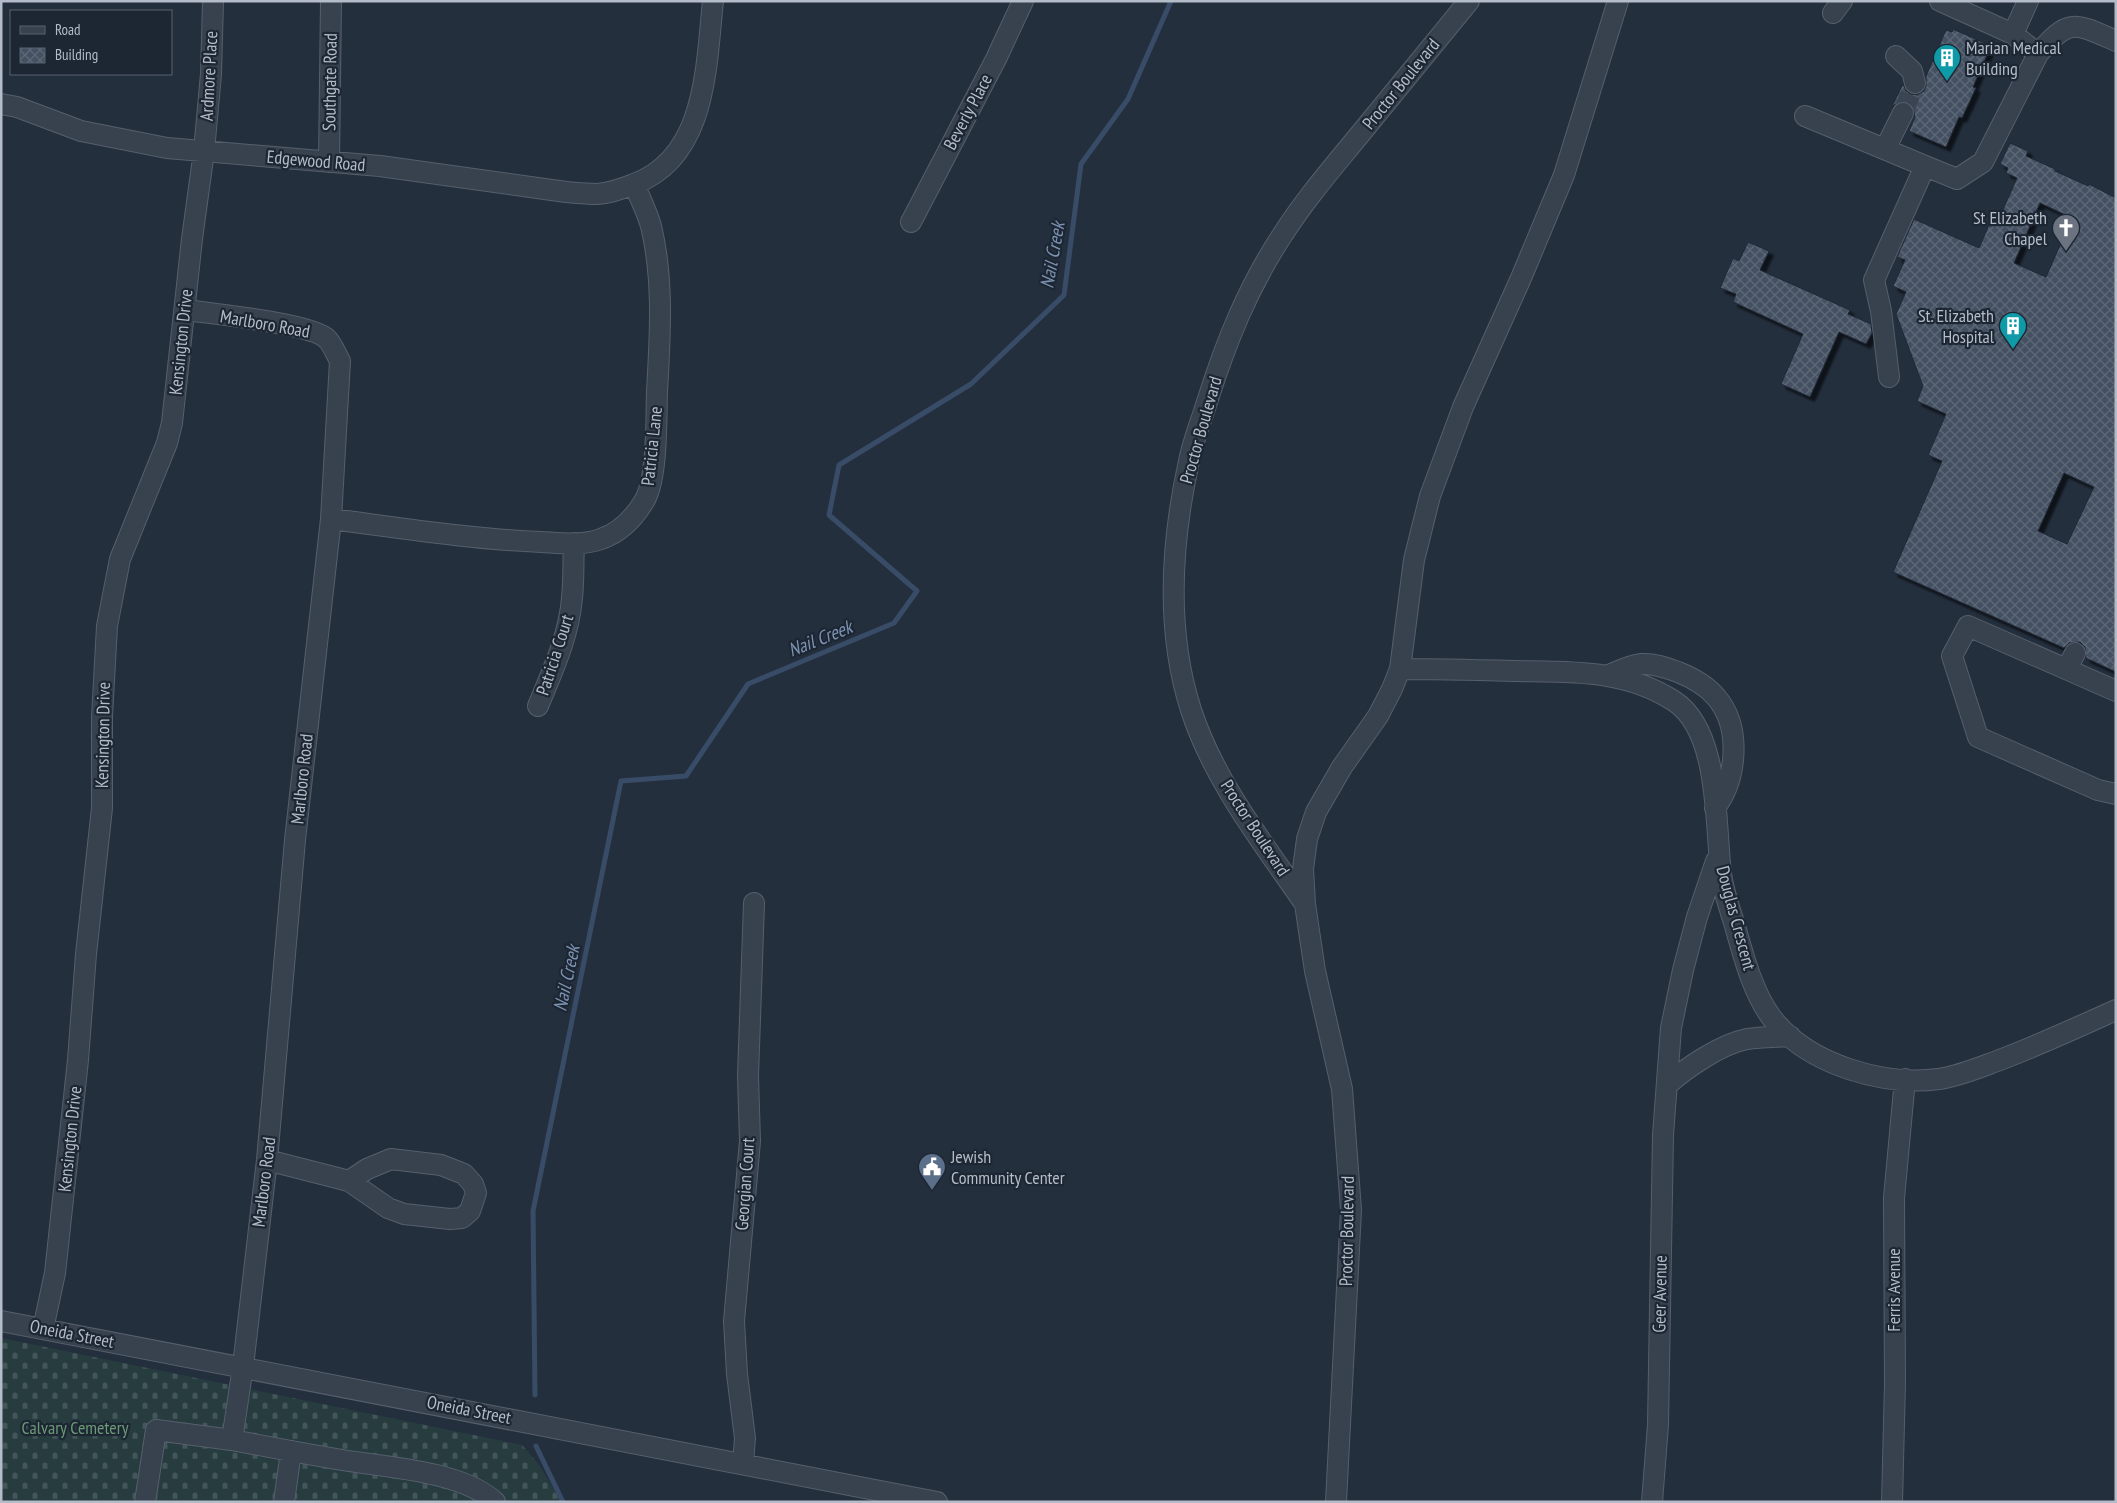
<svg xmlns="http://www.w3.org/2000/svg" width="2117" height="1503" font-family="'PT Sans Narrow',sans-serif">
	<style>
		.cemetery { fill: url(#cemetery-stones) }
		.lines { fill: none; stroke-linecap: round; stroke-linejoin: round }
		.stream { stroke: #394c67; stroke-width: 5 }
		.building { fill: url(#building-cross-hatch); stroke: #1f2835; fill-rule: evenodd; filter: url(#shadow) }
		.minor-tunnel { stroke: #3a4453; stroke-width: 20; stroke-dasharray: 20 10; stroke-linecap: butt }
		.minor-casing { stroke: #565f6c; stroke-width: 22 }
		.minor { stroke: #38414e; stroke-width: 20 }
		.labels { text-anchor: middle; stroke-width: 4.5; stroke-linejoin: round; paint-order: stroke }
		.poi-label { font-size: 18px; fill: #b4bcc9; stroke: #1d2633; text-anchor: start }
		.street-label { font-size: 18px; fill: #b4bcc9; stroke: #1d2633 }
		.park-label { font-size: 18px; fill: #6b9a76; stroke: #1d2633 }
		.water-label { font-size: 19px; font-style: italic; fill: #7c92b1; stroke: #1d2633 }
	</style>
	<defs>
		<pattern id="cemetery-stones" width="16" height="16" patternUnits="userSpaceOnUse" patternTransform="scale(1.25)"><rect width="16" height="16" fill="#263c3f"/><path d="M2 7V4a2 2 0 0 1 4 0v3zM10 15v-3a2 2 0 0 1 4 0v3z" fill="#435659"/></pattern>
		<pattern id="building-cross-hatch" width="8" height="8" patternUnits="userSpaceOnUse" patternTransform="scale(1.25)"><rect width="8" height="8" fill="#455162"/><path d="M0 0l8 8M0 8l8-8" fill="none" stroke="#5d6877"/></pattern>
		<filter id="shadow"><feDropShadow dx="4.5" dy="4.5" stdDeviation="1" flood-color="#0009"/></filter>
	</defs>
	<rect width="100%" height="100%" fill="#242f3e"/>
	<path class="cemetery" d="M1,1338L522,1445L540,1466L561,1502H1Z"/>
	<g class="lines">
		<path class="stream" d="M535,1395L533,1211L621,781L686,776L748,684L894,623L917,591L829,515L839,465L971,384L1064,295L1081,164L1128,99L1171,1
			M536,1446L563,1502"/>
	</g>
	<path class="building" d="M1953,29L1991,46L1973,87L1976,88L1962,118L1959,117L1946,147L1909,131L1915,117L1913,107L1909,103L1902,101L1892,106L1903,84L1906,91L1911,94L1917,95L1924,91L1926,86V76L1946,30L1952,32Z
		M2010,143L2028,151L2026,156L2055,169V171L2088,186L2089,184L2116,198V672L2086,658L2085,647L2080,642L2069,643L2064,648L1893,572L1942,461L1928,455L1946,414L1917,401L1923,386L1896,314L1906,292L1893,286L1905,260L1897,257L1914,219L1979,248L1995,211L2001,214L2017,178L2006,173L2008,168L2000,164ZM2040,203L2072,218L2046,277L2014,263ZM2064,473L2094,487L2067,544L2038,531Z
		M1748,242L1769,251L1760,270L1850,310L1848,314L1871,324L1872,333L1866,344L1839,332L1810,397L1781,384L1803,334L1733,302L1736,294L1720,288L1733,258L1739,261Z"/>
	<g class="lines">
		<path class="minor-tunnel" d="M1903,113L1915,83"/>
		<defs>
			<path id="minor" d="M1940,1L2013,34
				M1833,13L1842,1
				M2038,54C2069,17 2075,23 2116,41
				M1896,56L1912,71L1915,83
				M1,104L17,107L81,131L167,148L380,166L566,192C577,193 587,194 597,194C610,193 622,189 634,184C707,157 706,66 713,1
				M1805,116L1925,166
				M1885,149L1903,113
				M329,162L331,1
				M911,222L996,59L1023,1
				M1889,377L1881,311L1874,280L1925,166L1957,179L1983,162L2038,54L2013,34L2028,1
				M331,519C401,528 471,539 541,542C560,543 582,546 601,539C619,533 633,519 643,503C658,481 656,420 657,392C660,337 664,280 651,226C647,212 640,198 634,184
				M1400,669C1438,669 1477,670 1515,671C1571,672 1625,669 1674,701C1720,731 1715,823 1721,873C1723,891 1730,909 1735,926C1744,958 1754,997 1775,1022C1812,1066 1885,1086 1939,1079C1959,1076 1978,1068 1997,1061C2037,1046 2076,1028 2116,1010
				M2067,669L2075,653
				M1609,675C1619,671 1630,665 1641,664C1654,663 1667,668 1678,672C1693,678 1706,685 1716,697C1742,727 1737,779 1715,808
				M2116,691L1968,626L1952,656L1978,737L2098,790L2116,794
				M538,706C552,672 569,636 572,598C574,580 573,562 574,543
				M1305,904C1263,843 1214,781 1191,710C1165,629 1171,543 1189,461C1193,441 1201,421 1207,402C1226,342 1248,287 1283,234C1306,198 1334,166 1361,133C1397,89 1433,45 1469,1
				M1667,1085C1686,1068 1721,1044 1747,1039C1761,1037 1775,1037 1790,1036
				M267,1160L349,1181L388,1208L404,1214L450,1219L462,1218L470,1211L476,1193L473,1184L464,1174L441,1165L391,1159L367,1169L349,1181
				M1,1321L937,1502
				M43,1329L55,1273L78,1060L86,954L102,808V717L107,626L120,559L167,443L172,423L192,239L204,151L211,74L213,1
				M232,1440C269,1447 305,1454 342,1460C385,1467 463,1471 495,1502
				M743,1464L745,1438L737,1374L734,1321L750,1141L748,1076L754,903
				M145,1502L156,1430L232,1440L243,1366L267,1160L295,840L331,519L340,361C336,354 332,343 326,338C308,323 213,314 186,310
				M284,1502L291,1451
				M1336,1502L1351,1210L1342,1089L1315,971L1305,904L1303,869L1307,839L1316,812L1342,767L1378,716L1392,689L1400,669L1414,560L1430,496L1463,407L1521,278L1564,175L1618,1
				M1652,1502L1658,1425L1663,1135L1671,1028L1683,970L1697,917L1716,861
				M1892,1502L1895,1383L1894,1198L1905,1079"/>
		</defs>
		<use href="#minor" class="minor-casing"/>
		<use href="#minor" class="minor"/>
	</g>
	<defs>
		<symbol id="building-pin" viewBox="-11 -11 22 30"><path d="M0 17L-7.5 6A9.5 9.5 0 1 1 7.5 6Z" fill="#0f9aa8" stroke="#1d2633"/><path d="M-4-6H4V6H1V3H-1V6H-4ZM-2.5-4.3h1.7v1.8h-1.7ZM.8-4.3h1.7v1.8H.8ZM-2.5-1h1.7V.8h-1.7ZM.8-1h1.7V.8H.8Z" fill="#fff"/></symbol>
		<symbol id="church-pin" viewBox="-11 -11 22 30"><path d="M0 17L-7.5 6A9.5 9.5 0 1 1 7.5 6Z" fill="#6b7280" stroke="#1d2633"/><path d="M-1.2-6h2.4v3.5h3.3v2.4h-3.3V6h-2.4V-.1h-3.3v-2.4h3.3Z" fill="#fff"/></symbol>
		<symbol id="civic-pin" viewBox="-11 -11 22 30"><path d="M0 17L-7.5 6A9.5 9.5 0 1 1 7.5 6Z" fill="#5c6f8a" stroke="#1d2633"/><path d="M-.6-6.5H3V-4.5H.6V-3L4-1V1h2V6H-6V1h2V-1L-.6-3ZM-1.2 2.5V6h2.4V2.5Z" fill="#fff"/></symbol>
	</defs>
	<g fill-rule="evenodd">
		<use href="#building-pin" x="1931" y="42" width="32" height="43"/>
		<use href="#church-pin" x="2050" y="212" width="32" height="43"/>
		<use href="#building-pin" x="1997" y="310" width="32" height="43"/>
		<use href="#civic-pin" x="916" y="1151" width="32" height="43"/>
	</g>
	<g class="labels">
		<g class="poi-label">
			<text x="1966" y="54">Marian Medical<tspan x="1966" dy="21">Building</tspan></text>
			<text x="2047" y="224" text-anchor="end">St Elizabeth<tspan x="2047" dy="21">Chapel</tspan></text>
			<text x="1994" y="322" text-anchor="end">St. Elizabeth<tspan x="1994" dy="21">Hospital</tspan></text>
			<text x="951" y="1163">Jewish<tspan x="951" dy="21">Community Center</tspan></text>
		</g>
		<g class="street-label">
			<text transform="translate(209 76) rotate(-87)" y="6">Ardmore Place</text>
			<text transform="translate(330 82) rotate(-89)" y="6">Southgate Road</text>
			<text transform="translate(1401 84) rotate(-51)" y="6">Proctor Boulevard</text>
			<text transform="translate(968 112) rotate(-62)" y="6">Beverly Place</text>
			<text transform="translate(316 161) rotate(5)" y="6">Edgewood Road</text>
			<text transform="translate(265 324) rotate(10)" y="6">Marlboro Road</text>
			<text transform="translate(181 342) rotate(-84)" y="6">Kensington Drive</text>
			<text transform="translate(1201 430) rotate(-74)" y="6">Proctor Boulevard</text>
			<text transform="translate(652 446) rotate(-84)" y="6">Patricia Lane</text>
			<text transform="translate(555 655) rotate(-72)" y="6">Patricia Court</text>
			<text transform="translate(103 735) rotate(-89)" y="6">Kensington Drive</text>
			<text transform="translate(302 779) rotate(-84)" y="6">Marlboro Road</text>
			<text transform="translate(1255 828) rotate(57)" y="6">Proctor Boulevard</text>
			<text transform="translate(1736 918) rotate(75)" y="6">Douglas Crescent</text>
			<text transform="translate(70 1139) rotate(-84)" y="6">Kensington Drive</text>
			<text transform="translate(264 1182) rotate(-83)" y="6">Marlboro Road</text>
			<text transform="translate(745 1184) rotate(-86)" y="6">Georgian Court</text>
			<text transform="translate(1347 1231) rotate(-89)" y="6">Proctor Boulevard</text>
			<text transform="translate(1894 1290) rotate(-90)" y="6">Ferris Avenue</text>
			<text transform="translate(1660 1294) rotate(-89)" y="6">Geer Avenue</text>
			<text transform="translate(72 1334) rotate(11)" y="6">Oneida Street</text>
			<text transform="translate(469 1410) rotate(11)" y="6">Oneida Street</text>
		</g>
		<g class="park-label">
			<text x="75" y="1434">Calvary Cemetery</text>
		</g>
		<g class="water-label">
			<text transform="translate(1052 255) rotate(-80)" y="7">Nail Creek</text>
			<text transform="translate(820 638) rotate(-22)" y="7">Nail Creek</text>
			<text transform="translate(566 978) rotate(-78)" y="7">Nail Creek</text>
		</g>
	</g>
	<rect width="2117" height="1503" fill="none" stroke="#b4bcc9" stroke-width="5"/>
	<rect x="10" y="10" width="162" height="65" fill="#1d2633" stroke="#59626f"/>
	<rect x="20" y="26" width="25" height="8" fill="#38414e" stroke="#59626f"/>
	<text x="55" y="35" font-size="15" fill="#b4bcc9">Road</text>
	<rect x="20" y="48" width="25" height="15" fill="url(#building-cross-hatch)" stroke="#59626f"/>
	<text x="55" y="60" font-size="15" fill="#b4bcc9">Building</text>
</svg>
